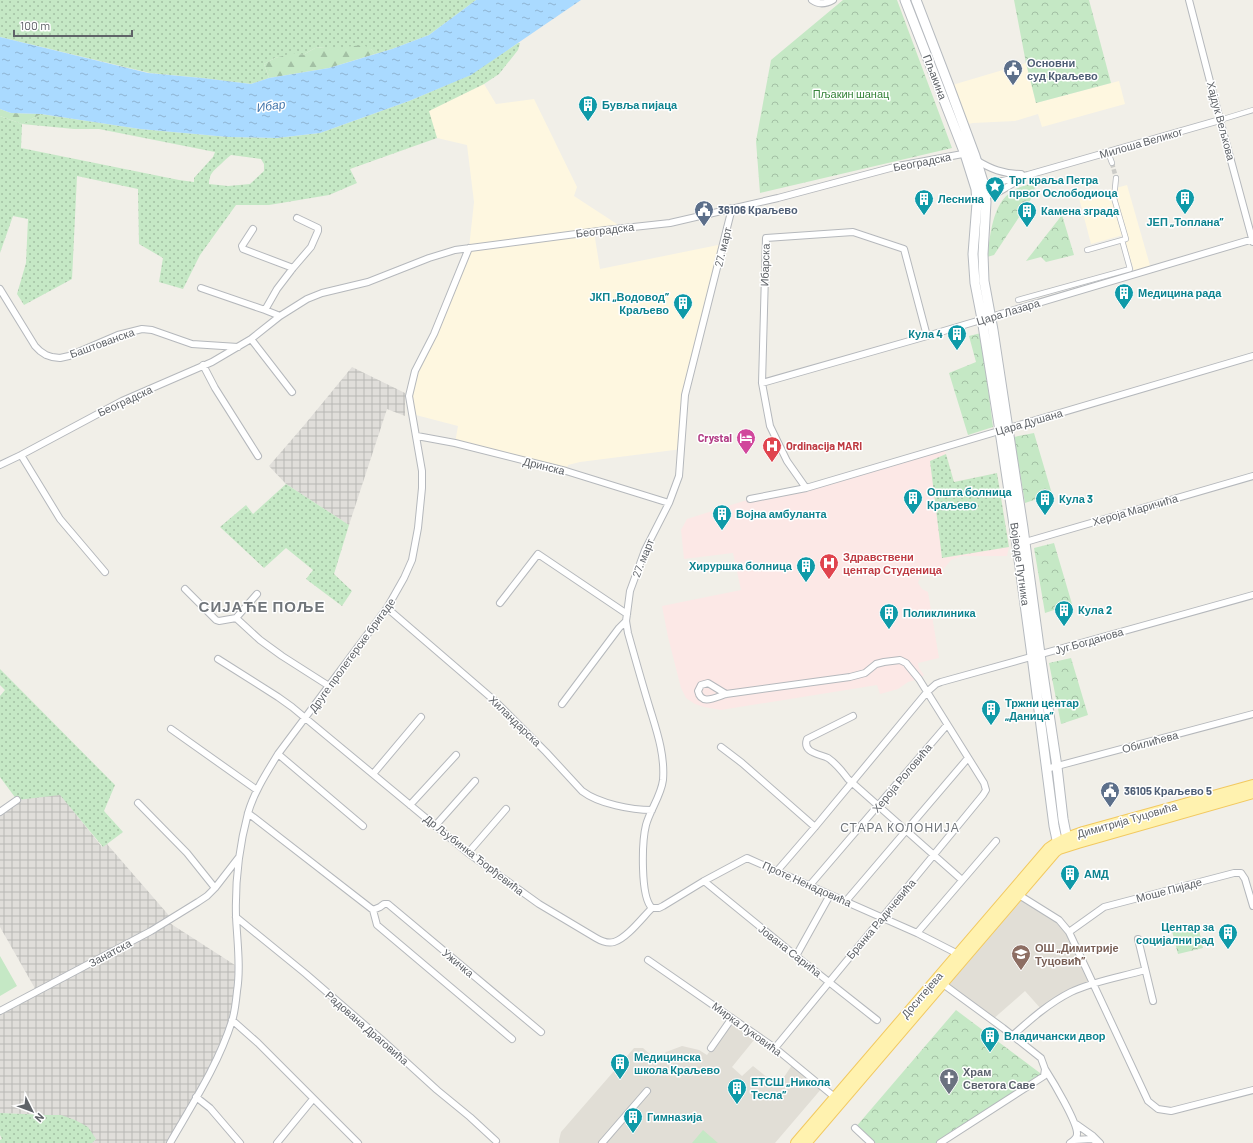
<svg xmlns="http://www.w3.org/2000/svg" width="1253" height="1143" font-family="Barlow,sans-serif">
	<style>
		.commercial { fill: #fef7e0 }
		.industrial { fill: url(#industrial-grid) }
		.education { fill: #e1ded6 }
		.medical { fill: #fce8e6 }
		.grass { fill: url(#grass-dots); fill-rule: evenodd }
		.forest { fill: url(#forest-firs) }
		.park { fill: url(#park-crowns) }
		.garden { fill: #c5e8c5 }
		.water { fill: url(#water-ripples) }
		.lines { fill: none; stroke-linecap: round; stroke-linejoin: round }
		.pedestrian-tunnel { stroke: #ccccc8; stroke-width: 4.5; stroke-dasharray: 4.5 2; stroke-linecap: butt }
		.pedestrian-casing { stroke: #b5b8bc; stroke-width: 6 }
		.minor-casing { stroke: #b5b8bc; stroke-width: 8 }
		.secondary-casing { stroke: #b6babf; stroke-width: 11 }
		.primary-casing { stroke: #f2c960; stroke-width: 12 }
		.pedestrian { stroke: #fff; stroke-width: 4.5 }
		.minor { stroke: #fff; stroke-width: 6 }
		.secondary { stroke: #fff; stroke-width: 9 }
		.primary { stroke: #fff2af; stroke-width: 10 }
		.labels { text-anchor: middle; stroke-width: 3; stroke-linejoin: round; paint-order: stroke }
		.service-label { font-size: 11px; font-weight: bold; fill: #4e5e75; stroke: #fff; text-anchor: start }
		.street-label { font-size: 11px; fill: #5f6368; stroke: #fff }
		.park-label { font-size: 11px; fill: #348238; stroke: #fff }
		.culture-label { font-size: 11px; font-weight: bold; fill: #0d838f; stroke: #fff; text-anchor: start }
		.hotel-label { font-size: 11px; font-weight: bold; fill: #b23c85; stroke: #fff; text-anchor: end }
		.health-label { font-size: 11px; font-weight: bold; fill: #be3a42; stroke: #fff; text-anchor: start }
		.education-label { font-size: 11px; font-weight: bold; fill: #785e54; stroke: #fff; text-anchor: start }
		.worship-label { font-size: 11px; font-weight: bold; fill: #5b616d; stroke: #fff; text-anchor: start }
		.water-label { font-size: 12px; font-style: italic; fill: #4174aa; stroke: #fff }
		.neighbourhood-label { font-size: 12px; letter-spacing: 1px; fill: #70757a; stroke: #fff }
		.district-label { font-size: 15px; font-weight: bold; letter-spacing: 1px; fill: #70757a; stroke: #fff }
	</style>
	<defs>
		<pattern id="industrial-grid" width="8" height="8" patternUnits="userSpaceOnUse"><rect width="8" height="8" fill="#e0deda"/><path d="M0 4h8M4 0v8" fill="none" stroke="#b9b8b5"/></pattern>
		<pattern id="grass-dots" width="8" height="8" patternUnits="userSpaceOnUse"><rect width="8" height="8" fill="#c5e8c5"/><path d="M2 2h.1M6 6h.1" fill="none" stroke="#a3c0a4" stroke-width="1.8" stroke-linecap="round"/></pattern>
		<pattern id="forest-firs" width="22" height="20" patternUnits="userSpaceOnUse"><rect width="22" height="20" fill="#c5e8c5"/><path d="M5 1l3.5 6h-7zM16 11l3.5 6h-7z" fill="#a3c0a4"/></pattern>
		<pattern id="park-crowns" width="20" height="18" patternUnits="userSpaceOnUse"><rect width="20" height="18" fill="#c5e8c5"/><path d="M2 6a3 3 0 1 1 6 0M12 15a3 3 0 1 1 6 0" fill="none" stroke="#a3c0a4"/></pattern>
		<pattern id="water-ripples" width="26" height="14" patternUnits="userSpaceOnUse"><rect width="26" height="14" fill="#aadaff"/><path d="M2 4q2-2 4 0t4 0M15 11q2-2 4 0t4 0" fill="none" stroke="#8eb4d2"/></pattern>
	</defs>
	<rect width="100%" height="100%" fill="#f1efe8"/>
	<path class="commercial" d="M1026,63L1036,103L1119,81L1125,104L1042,127L1038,114L1015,121L973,123L964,125L949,86Z
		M484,84L496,104L534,99L577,187L574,196L623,228L594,232L600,269L723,244L685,395L682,449L580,462L568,465L566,471L455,443L458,426L412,414L409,396L415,371L469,248L474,202L467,145L437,138L428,111Z
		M1127,185L1151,269L1135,274L1123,235L1091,244L1079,198Z"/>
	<path class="industrial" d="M352,367L405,393V416L387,409L349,525L286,484L269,466L306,423Z
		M60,794L102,847L107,844L172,919L168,922L238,967V990L221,1049L170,1143H92L96,1139L46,1115L0,1113V1011L37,992L0,927V812L17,800Z"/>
	<path class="education" d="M1019,895L1059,920L1069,932L1093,984L1042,1010L1025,991L992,1020L943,984Z
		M732,1021L754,1040L732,1067L742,1076L753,1066L778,1086L792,1065L822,1088L775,1143H559V1140L561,1132L634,1048H643L652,1056L659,1059L666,1052L682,1046L699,1050L707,1055Z"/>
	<path class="medical" d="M944,447L954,482L997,473L1009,547L1007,556H962L951,560L943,570L937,573L929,572L921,574L918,583L922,589L928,592L939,658L918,663L919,668L924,675L919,679L908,682L898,689L880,694L877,685L721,710L704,707L695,704L686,698L681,688L668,637L662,606L741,590L733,553L684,559L681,530L687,519L750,499L806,488Z"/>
	<path class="grass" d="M0,0H476L429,35L392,49L375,54L371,49L325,47L315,48L303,55L293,54L275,58L264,64L269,78L251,84L202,78L150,73L0,37Z
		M518,43H520L518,50L499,74L484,84L429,111L437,138L350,169L357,183L329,195L269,205H236L200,255L183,289L159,282L163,258L139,244L138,189L77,176L72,279L24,305L17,294L26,263L28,219L13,216L0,253V116L22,124L41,114L140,129L228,137L277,138L320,133L409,101L470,75ZM22,124L74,129H99L215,152L213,157L194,178V182L179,180L21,148ZM231,155L261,159L264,164V171L250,184L228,186L209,184C209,174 213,171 221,164C224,161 227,158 231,155Z
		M946,454L954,482L997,473L1009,547L942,558L930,461Z
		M286,484L349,525L334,574L352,591L342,606L306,579L313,570L286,548L264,568L220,527L246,505L253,514Z
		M0,669L115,785L104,811L123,832L103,847L60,795L17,800L0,777V696L5,690L0,685Z
		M0,1113L46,1115H61L75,1120L88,1127L96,1139L92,1143H0V1140L2,1139L0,1135Z"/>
	<path class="forest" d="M363,45L371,49L375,54L329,68L269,78L264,64L275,58L293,53L303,55L315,48L325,47H345Z
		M0,109L11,113L41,114L22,124L0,116Z"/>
	<path class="park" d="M843,0H897L952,148L760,193L756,141L771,60Z
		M1014,0H1089L1111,83L1036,103L1026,63Z
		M1039,181L1031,195V199L994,255L987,257C991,233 992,199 1018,188C1025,185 1032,184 1039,181Z
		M1062,215L1074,255L1046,262L1041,257L1026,261Z
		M981,333L993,427L968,435L949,373L976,362L969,336Z
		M1034,433L1052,494L1025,503L1014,437Z
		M1054,543L1072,604L1045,613L1034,548Z
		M1071,658L1088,715L1061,724L1049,663Z
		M1198,925L1203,948L1178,954L1172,931Z
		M956,1010L1044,1076L940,1143H871L855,1128Z"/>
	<path class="garden" d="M0,956L17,986L0,996Z
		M703,1130L718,1143H692Z"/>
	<path class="water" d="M476,0H581L471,75L409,101L320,133L277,138L228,137L140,129L41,114L11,113L0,109V37L148,73L202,78L251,84L269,78L329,68L392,49L429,35Z"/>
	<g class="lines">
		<path class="pedestrian-tunnel" d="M1112,163L1116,178"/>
		<defs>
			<path id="pedestrian" d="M1220,120L1253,110
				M1108,152L1112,163
				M1087,250L1126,239L1114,198L1116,178
				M1018,300L1130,269L1122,240"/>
			<path id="minor" d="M812,0C819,5 826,4 833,0
				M1189,0L1220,120L1253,242
				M976,160C991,169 1003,174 1021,174
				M981,186L1028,175L1220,120
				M982,196L997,193L1022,178
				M253,229L242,246L243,249L293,268
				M201,288L265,310L280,316
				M0,289L35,346L40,351L46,355L52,357L60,358L69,356L118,335L142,329L152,330L192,344L238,347
				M265,310L277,289L293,268L311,247L318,231V228L297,218
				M251,339L292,392
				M203,365L215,388L258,456
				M762,383L927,336L1253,239
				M417,436L455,443L566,471L669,503
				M21,455L60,519L105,572
				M0,465L21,455L122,401L212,362L251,339L280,316L307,299L322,293L368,282L429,258L455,250L606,230L670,223L778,198L898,166L968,153
				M806,488L787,461L770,426L762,383L766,238L853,232L904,249L927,336
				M750,499L806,488L1253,356
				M1022,543L1253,476
				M185,589L216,620L219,621L236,618L260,640L282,656L329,686
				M500,603L538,554L627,614
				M387,608L495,701L546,752L582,791C599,804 632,810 652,810
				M236,618L257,594
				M218,659L278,697L292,707L468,853L539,904L596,938C601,941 607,944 614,942C627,938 642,918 652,908
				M726,694L708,683L701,685L698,691C701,706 716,697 726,694L850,677L865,673L876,664L884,662L900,660L906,663L919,679L984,783L986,790L983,795L775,1048
				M562,704L619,628L626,621
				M853,716L807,739C802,753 820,754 828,758C837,764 842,771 848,779L962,880
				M171,729L257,790
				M721,747L742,763L815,827
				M278,754L363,826
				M1046,769L1253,714
				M373,774L421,717
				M138,803L187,853L215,888
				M410,805L456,755
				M0,812L17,800
				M248,813L373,910L377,925L512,1039
				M435,826L475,781
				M468,853L506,809
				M777,871L815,827L927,692L936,684L941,682L1253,595
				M704,881L796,956L877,1020
				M810,885L947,725
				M1019,895L1059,920L1069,932L1148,1101L1158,1109L1171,1111L1253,1090
				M846,901L968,758
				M652,908C640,897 642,841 646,825C650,810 661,796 663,780C665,755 657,732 650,709C642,683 635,658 628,633L626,621L627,614L630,591L645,550L669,503L679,476L685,395L732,208
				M652,908H659L663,906L704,881L747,858L917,933L960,955
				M373,910L380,907L384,904H388L541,1032
				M236,917L306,974L381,1039L437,1090L470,1117L496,1141
				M1069,932L1104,907L1234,873H1241L1245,879L1253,906
				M917,933L996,841
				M1138,939L1153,1001
				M796,956L830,895
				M648,960L775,1048L837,1099
				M0,1011L151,931L198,902L207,896L215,888L239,857
				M232,1020L258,1043L358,1143
				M1012,1036C1031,1019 1049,1003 1071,992C1094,981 1121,977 1145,970
				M711,1048L732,1018
				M1045,1069C1052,1080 1078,1123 1077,1134C1077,1138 1073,1141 1070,1143
				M196,1097L210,1108L240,1143
				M1076,1124L1093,1136L1100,1143
				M855,1128L871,1143
				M1074,1140L1092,1139L1097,1142
				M170,1143C193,1103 218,1065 232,1021C235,1012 236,1001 237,991C241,967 237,940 236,916C235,881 239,847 248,813C254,792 267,772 278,754L387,608L404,578L412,560L418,528L422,488V471L409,396L415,371L434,334L469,248
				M277,1143L313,1099
				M602,1143L647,1091
				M940,1143L1044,1076L1045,1069L1041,1058L1003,1028L943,984"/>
			<path id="secondary" d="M905,0L965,154L976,189L977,203L973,254L975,283L982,319L1000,431L1017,545L1032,656L1054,826L1059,849
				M916,0L949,86L975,156L984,185L986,202L983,254L984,281L993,330L1023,528L1040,654L1057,767L1063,819L1068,844"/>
			<path id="primary" d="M796,1143L1049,848C1060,840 1071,836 1083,832L1253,785
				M806,1143L1055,852L1059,849L1078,843L1253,793"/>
		</defs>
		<use href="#pedestrian" class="pedestrian-casing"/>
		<use href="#minor" class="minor-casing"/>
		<use href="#secondary" class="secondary-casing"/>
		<use href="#primary" class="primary-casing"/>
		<use href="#pedestrian" class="pedestrian"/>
		<use href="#minor" class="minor"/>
		<use href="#secondary" class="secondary"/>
		<use href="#primary" class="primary"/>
	</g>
	<defs>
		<symbol id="civic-pin" viewBox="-11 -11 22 30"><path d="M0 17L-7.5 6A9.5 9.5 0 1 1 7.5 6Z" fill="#5c6f8a" stroke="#fff"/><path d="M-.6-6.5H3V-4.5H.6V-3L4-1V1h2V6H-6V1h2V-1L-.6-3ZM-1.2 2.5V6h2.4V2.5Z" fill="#fff"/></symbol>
		<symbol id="building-pin" viewBox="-11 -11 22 30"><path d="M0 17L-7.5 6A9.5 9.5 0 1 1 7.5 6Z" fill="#0f9aa8" stroke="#fff"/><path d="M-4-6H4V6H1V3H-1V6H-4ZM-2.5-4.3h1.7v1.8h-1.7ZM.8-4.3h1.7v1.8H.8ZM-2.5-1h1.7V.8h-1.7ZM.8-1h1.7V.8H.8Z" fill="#fff"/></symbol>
		<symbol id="sight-pin" viewBox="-11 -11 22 30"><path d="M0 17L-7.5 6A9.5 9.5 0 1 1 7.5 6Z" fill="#0f9aa8" stroke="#fff"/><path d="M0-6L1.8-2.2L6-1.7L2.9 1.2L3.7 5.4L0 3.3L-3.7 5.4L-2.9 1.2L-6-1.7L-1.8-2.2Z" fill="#fff"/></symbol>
		<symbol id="hotel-pin" viewBox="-11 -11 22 30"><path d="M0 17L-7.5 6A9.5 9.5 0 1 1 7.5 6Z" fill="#d1479c" stroke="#fff"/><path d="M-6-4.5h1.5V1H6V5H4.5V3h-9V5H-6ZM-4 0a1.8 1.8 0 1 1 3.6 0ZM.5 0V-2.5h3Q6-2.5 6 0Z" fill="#fff"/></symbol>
		<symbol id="hospital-pin" viewBox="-11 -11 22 30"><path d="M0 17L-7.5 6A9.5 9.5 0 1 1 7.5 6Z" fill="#e0444e" stroke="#fff"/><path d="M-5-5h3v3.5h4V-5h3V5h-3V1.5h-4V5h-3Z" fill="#fff"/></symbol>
		<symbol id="school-pin" viewBox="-11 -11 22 30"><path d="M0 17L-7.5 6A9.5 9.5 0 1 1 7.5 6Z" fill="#8d6e63" stroke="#fff"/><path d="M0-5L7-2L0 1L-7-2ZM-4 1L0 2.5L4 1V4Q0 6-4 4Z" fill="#fff"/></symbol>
		<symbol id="church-pin" viewBox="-11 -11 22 30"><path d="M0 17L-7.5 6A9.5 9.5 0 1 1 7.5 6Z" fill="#6b7280" stroke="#fff"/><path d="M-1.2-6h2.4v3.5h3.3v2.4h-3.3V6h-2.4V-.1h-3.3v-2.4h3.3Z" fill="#fff"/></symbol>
	</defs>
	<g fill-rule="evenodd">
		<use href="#civic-pin" x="1002" y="58" width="22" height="30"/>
		<use href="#building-pin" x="577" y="94" width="22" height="30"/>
		<use href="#sight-pin" x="984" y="175" width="22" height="30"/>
		<use href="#building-pin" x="1174" y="187" width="22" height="30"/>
		<use href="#building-pin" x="913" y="188" width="22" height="30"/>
		<use href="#civic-pin" x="693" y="199" width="22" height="30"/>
		<use href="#building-pin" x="1016" y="200" width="22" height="30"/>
		<use href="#building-pin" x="1113" y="282" width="22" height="30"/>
		<use href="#building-pin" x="672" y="292" width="22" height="30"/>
		<use href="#building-pin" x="946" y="323" width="22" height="30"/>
		<use href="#hotel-pin" x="735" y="427" width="22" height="30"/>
		<use href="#hospital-pin" x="761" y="435" width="22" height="30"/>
		<use href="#building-pin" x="902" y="487" width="22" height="30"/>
		<use href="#building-pin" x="1034" y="488" width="22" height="30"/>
		<use href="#building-pin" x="711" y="503" width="22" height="30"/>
		<use href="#hospital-pin" x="818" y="552" width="22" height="30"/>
		<use href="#building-pin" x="795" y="555" width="22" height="30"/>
		<use href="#building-pin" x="1053" y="599" width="22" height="30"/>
		<use href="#building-pin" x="878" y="602" width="22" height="30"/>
		<use href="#building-pin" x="980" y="698" width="22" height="30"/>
		<use href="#civic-pin" x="1099" y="780" width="22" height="30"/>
		<use href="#building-pin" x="1059" y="863" width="22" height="30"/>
		<use href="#building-pin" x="1217" y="922" width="22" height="30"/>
		<use href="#school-pin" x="1010" y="943" width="22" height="30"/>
		<use href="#building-pin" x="979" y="1025" width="22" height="30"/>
		<use href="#building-pin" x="609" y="1052" width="22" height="30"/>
		<use href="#church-pin" x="938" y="1067" width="22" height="30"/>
		<use href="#building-pin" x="726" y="1077" width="22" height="30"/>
		<use href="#building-pin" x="622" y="1106" width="22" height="30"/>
	</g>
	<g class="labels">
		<g class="service-label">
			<text x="1027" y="67">Основни<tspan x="1027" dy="13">суд Краљево</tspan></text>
			<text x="718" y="214">36106 Краљево</text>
			<text x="1124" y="795">36105 Краљево 5</text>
		</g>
		<g class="street-label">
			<text transform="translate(935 77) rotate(69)" y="4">Пљакина</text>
			<text transform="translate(1221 121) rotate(75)" y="4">Хајдук Вељкова</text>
			<text transform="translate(1141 143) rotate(-16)" y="4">Милоша Великог</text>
			<text transform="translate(922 162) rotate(-11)" y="4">Београдска</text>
			<text transform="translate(605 230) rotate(-7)" y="4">Београдска</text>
			<text transform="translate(723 247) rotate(-76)" y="4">27. март</text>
			<text transform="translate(765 265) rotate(-88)" y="4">Ибарска</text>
			<text transform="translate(1008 312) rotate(-17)" y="4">Цара Лазара</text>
			<text transform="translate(102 343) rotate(-20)" y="4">Баштованска</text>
			<text transform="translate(125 401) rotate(-25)" y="4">Београдска</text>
			<text transform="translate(1029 422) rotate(-16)" y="4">Цара Душана</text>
			<text transform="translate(544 466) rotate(14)" y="4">Дринска</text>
			<text transform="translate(1135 510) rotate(-16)" y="4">Хероја Маричића</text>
			<text transform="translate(643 558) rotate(-68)" y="4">27. март</text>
			<text transform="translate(1020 564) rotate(82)" y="4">Војводе Путника</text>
			<text transform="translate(1089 641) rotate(-16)" y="4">Југ Богданова</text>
			<text transform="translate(352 655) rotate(-54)" y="4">Друге пролетерске бригаде</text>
			<text transform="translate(515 721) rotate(44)" y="4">Хиландарска</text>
			<text transform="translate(1150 742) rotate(-15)" y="4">Обилићева</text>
			<text transform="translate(902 778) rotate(-50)" y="4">Хероја Роловића</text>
			<text transform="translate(1127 820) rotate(-16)" y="4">Димитрија Туцовића</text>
			<text transform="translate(474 855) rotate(38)" y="4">Др Љубинка Ђорђевића</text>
			<text transform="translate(807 884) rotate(24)" y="4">Проте Ненадовића</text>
			<text transform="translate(1169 890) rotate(-15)" y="4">Моше Пијаде</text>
			<text transform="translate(881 919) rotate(-50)" y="4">Бранка Радичевића</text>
			<text transform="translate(790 951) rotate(38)" y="4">Јована Сарића</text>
			<text transform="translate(110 953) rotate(-28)" y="4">Занатска</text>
			<text transform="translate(458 963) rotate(40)" y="4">Ужичка</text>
			<text transform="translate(922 995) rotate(-49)" y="4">Доситејева</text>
			<text transform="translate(367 1028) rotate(41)" y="4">Радована Драговића</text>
			<text transform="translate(747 1029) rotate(36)" y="4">Мирка Луковића</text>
		</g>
		<g class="park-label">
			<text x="851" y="98">Пљакин шанац</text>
		</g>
		<g class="culture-label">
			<text x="602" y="109">Бувља пијаца</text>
			<text x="1009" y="184">Трг краља Петра<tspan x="1009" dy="13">првог Ослободиоца</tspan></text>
			<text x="938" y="203">Леснина</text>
			<text x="1041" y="215">Камена зграда</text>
			<text x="1185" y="226" text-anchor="middle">ЈЕП „Топлана”</text>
			<text x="1138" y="297">Медицина рада</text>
			<text x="669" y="301" text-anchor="end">ЈКП „Водовод”<tspan x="669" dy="13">Краљево</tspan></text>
			<text x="943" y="338" text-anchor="end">Кула 4</text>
			<text x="927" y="496">Општа болница<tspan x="927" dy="13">Краљево</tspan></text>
			<text x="1059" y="503">Кула 3</text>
			<text x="736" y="518">Војна амбуланта</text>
			<text x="792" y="570" text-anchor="end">Хируршка болница</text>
			<text x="1078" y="614">Кула 2</text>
			<text x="903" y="617">Поликлиника</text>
			<text x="1005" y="707">Тржни центар<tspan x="1005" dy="13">„Даница”</tspan></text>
			<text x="1084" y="878">АМД</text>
			<text x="1214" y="931" text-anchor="end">Центар за<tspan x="1214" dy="13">социјални рад</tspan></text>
			<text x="1004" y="1040">Владичански двор</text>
			<text x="634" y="1061">Медицинска<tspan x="634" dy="13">школа Краљево</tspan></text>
			<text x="751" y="1086">ЕТСШ „Никола<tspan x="751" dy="13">Тесла”</tspan></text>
			<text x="647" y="1121">Гимназија</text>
		</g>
		<g class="hotel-label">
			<text x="732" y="442">Crystal</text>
		</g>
		<g class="health-label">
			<text x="786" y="450">Ordinacija MARI</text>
			<text x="843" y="561">Здравствени<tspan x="843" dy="13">центар Студеница</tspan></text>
		</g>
		<g class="education-label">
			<text x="1035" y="952">ОШ „Димитрије<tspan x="1035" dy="13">Туцовић”</tspan></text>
		</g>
		<g class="worship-label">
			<text x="963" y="1076">Храм<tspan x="963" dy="13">Светога Саве</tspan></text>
		</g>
		<g class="water-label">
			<text transform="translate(271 106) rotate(-8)" y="4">Ибар</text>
		</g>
		<g class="neighbourhood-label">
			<text x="900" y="832">СТАРА КОЛОНИЈА</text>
		</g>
		<g class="district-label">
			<text x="262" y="612">СИЈАЋЕ ПОЉЕ</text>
		</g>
	</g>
	<g transform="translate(32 1111) rotate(132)" stroke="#ffffff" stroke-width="3" paint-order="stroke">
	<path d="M0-3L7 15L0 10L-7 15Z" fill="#5f6368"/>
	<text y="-6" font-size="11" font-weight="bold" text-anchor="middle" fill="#5f6368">N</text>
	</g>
	<path d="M14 30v6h118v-6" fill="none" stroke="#5f6368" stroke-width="2"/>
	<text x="20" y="30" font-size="12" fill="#5f6368" stroke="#ffffff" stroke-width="3" paint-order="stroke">100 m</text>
</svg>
